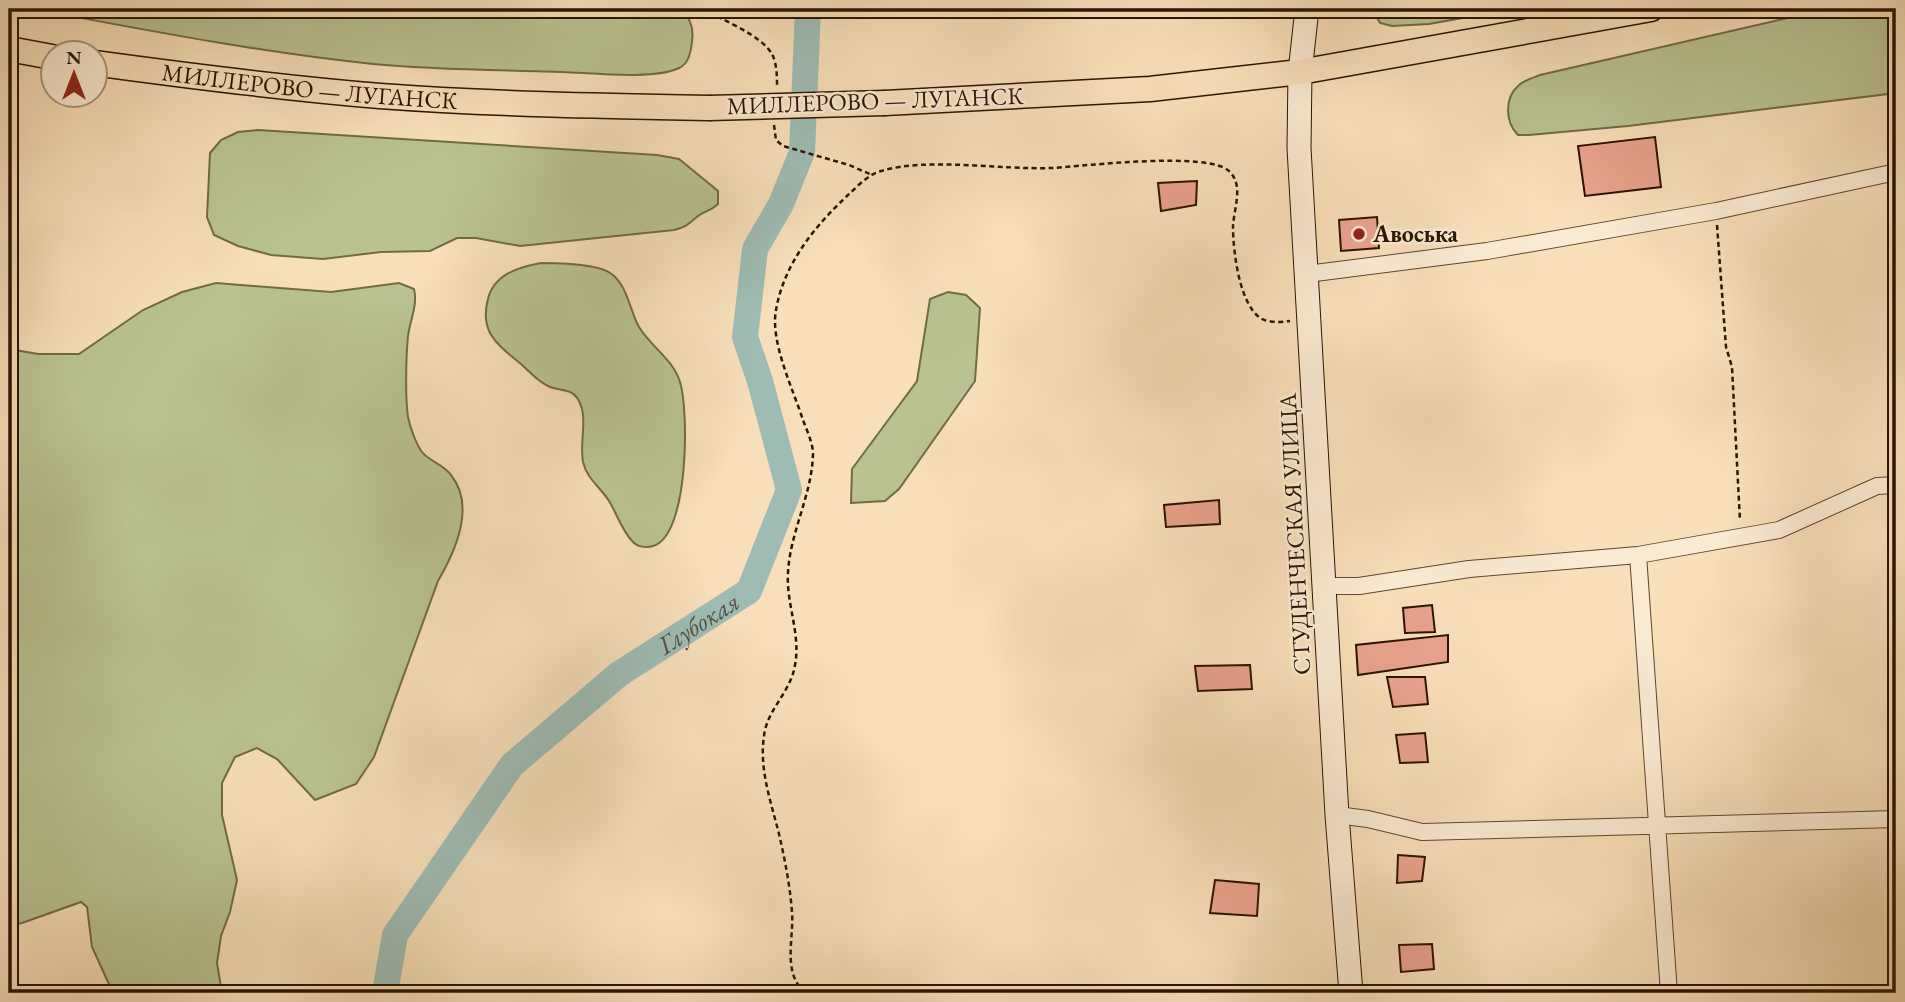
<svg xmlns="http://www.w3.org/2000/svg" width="1905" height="1002" font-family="'EB Garamond',serif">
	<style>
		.green { fill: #bac292; stroke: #726a49; stroke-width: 2 }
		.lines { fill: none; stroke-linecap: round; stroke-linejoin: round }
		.river { stroke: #9ebcb4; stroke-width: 26 }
		.building { fill: #e9a28c; stroke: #2b1300; stroke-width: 2 }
		.street-casing { stroke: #5e462e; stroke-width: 18 }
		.secondary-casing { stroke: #2b1300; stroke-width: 25 }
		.primary-casing { stroke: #2b1300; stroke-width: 27 }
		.path { stroke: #2b1300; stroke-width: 2.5; stroke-dasharray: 5 3.5; stroke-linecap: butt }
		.street { stroke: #faead2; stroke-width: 16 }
		.secondary { stroke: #faead2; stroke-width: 23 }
		.primary { stroke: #f8dfb9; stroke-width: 24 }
		.primary-bridge-casing { stroke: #2b1300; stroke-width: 27; stroke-linecap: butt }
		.primary-bridge { stroke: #f8dfb9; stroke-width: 24 }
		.poi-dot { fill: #8f2418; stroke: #faead2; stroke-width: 2.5 }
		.labels { text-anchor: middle; stroke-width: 5; stroke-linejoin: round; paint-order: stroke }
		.street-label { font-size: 24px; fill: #2b1300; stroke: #faead2 }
		.poi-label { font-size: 24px; font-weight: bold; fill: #2b1300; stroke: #faead2; text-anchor: start }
		.water-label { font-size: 26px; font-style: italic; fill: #534e3f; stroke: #faead2 }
	</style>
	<rect width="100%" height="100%" fill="#f8dfb9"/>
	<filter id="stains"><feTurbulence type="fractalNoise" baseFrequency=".00286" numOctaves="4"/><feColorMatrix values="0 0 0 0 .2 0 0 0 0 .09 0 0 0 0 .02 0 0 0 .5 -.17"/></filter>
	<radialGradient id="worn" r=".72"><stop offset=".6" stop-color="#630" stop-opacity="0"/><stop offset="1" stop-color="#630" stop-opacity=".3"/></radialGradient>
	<path class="green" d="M33,9H680C690,17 694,28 692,41C691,51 689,64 679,68C655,80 592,73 563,72C500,70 436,70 373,64C258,52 146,30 33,9Z
		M1372,9H1513L1429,24L1392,26L1380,23Z
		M1827,9H1896V93L1628,126L1529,135H1518C1505,122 1504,98 1519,85C1524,80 1533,78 1540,75Z
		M258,130L657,155L679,159L718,191V204C712,210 708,210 701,214C689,222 690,226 674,230L520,246L476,238H457L430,251L381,252L323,259L271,255L238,246L214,235L207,217L210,153L221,140L238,132Z
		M541,263C558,263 601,264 613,275C628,288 630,311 639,327C651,347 673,359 680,382C689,411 689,536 653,546C646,548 638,547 633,542C622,531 617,514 609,501C601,488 587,479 583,462C579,441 589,418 578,399C571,388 560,391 550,387C538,382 530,372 521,364C498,345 479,333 488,299C494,274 519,267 541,263Z
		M216,283L331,292L399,283L414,289C418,305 410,320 408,336C406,357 405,396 408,417C410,427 416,444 422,452C429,461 444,465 451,475C476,506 455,552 438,581L374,757L356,784L315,800L277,759L257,748L235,757L222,783V815L237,880L230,912L221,936L217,963L222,993H113L92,947L87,907L81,902L22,923L9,926V349L38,354H79L143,310L182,292Z
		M948,292L966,295L980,308L975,381L899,489L885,501L851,503L852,469L917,381L930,299Z"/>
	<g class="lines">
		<path class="river" id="s1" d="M385,993L395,935L512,765L619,674L749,591L789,490L760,381L745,337L755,249L781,204L802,152L808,9"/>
	</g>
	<path class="building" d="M1655,137L1661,187L1585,196L1578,146Z
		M1197,181L1196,205L1161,211L1158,183Z
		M1377,217L1379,248L1341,251L1339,220Z
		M1219,500L1220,524L1166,527L1164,505Z
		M1432,605L1435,632L1405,633L1403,608Z
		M1448,635V662L1358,675L1356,645Z
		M1250,665L1252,689L1198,691L1195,666Z
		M1387,677H1425L1428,704L1393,707Z
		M1425,733L1428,762L1400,763L1396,735Z
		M1398,855L1425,857L1422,881L1397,883Z
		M1215,880L1259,884L1257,916L1210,913Z
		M1432,944L1434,969L1401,972L1399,945Z"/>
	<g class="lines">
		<defs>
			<path id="street" d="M1307,274L1487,251L1716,211L1896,172
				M1638,555L1669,993
				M1323,586H1359L1469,569L1638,555L1779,530L1877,486L1896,485
				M1337,815L1368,819L1422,832L1896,819"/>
			<path id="secondary" d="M1307,9L1300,72L1299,148L1337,815L1351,993"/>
			<g id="primary">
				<path d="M9,49L52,57"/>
				<path id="s2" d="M94,63C189,76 284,88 380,96C489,104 599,106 709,108"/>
				<path d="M885,103L1150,89L1300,72L1651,9"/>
			</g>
		</defs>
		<use href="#street" class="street-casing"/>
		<use href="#secondary" class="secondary-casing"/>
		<use href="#primary" class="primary-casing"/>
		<path class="path" d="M702,9C721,19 761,35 772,54C777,64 777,76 777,87
			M774,125L776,140L783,146L849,165L872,175
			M1717,225L1726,347L1732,367L1740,521
			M805,993C782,972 794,940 792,912C790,886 785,860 779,834C771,802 759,769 764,736C767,709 791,692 795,665C801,634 786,604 788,573C790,532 812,495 813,454C813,443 807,431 803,420C793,389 770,342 776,310C784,264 814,227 847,196C857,187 867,175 881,171C928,157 1001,170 1052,168C1086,166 1207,151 1229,171C1244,185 1234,208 1233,226C1233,250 1239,306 1262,319C1270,323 1281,322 1290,321"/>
		<use href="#street" class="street"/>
		<use href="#secondary" class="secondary"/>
		<use href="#primary" class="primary"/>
		<defs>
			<path id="primary-bridge" d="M709,108L885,103"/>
		</defs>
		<use href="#primary-bridge" class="primary-bridge-casing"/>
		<use href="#primary-bridge" class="primary-bridge"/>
	</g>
	<circle class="poi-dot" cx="1359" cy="234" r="7"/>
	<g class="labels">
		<g class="street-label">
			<text dy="8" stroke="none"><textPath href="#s2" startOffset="217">МИЛЛЕРОВО — ЛУГАНСК</textPath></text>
			<text transform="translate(875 101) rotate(-2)" y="8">МИЛЛЕРОВО — ЛУГАНСК</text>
			<text transform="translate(1295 534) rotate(-93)" y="8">СТУДЕНЧЕСКАЯ УЛИЦА</text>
		</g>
		<g class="poi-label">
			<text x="1373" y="242">Авоська</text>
		</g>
		<g class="water-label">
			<text dy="9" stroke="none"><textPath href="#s1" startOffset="500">Глубокая</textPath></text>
		</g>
	</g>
	<rect width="1905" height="1002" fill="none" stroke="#f8dfb9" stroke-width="35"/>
	<rect x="10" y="10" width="1884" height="981" fill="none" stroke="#2b1300" stroke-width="3.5"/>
	<rect x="18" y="18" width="1870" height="967" fill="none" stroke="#2b1300" stroke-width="2"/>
	<g transform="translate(74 74)"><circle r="33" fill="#faead2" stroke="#a7947e" stroke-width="2"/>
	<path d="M0-5L12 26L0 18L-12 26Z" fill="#8f2418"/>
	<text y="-10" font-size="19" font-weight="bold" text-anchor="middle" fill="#2b1300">N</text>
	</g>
	<rect width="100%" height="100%" filter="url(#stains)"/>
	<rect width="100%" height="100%" fill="url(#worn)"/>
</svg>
